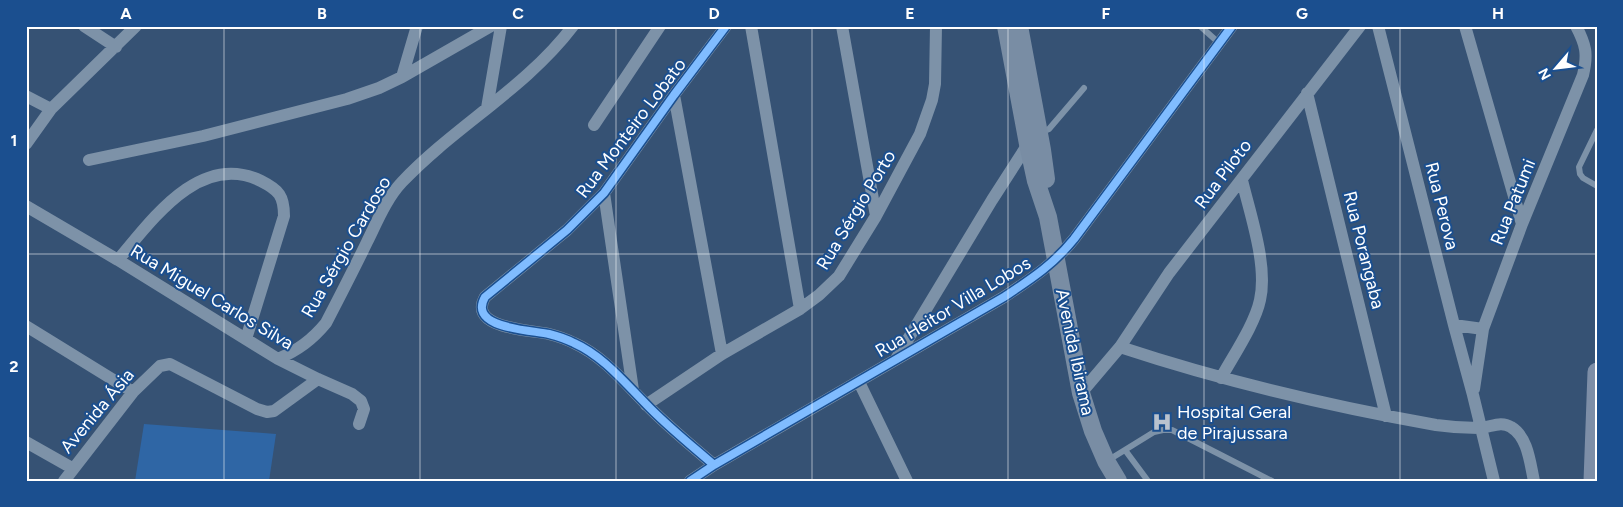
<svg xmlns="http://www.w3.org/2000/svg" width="1623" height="507" font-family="Figtree,sans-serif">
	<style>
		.green { fill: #2f66a5 }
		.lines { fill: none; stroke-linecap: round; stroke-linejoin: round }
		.service { stroke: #7d92a8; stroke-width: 6 }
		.minor { stroke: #7d92a8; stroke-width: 12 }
		.secondary { stroke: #798da4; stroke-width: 18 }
		.primary { stroke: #7d8ea7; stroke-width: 19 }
		.cycleway-casing { stroke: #1b4f8f; stroke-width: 11 }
		.cycleway { stroke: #80bcff; stroke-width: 8 }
		.grid { fill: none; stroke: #fff; stroke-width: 1; stroke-opacity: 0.55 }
		.labels { text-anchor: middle; stroke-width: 4; stroke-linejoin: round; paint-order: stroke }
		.street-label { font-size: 18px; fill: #fff; stroke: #1b4f8f }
		.poi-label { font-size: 18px; fill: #fff; stroke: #1b4f8f; text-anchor: start }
		.neatline { fill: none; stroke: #fff; stroke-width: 2 }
		.grid-label { font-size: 16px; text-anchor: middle; font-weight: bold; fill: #fff }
	</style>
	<rect width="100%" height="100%" fill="#365274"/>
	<path class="green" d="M144,424L276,434L269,481H135Z"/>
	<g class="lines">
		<path class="service" d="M1200,26L1219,43
			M1597,130L1579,167L1580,174L1583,178L1597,186
			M1040,133L1049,129L1084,88
			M1125,450L1148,481
			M1107,461L1154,432L1163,430H1172L1272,481"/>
		<path class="minor" d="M84,26L116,47
			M751,26L800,309
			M842,26L876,216
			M1378,26L1454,325L1473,395L1494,481
			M1465,26L1522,224
			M402,77L417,26
			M1307,93L1386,416
			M674,95L722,354
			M26,96L51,109
			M487,108L501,26
			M594,125L660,26
			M26,144L51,109L136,26
			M89,160L203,136L347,99L379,88L402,77L491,26
			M604,193L633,390
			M26,206L118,260L278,359L318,379L352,394L361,401L364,409L359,424
			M118,260C152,220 200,151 261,181C279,190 284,196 284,216L246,339
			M1454,325L1483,329
			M26,326L133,392
			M1120,347C1223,381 1329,406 1436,425C1450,427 1464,428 1478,428C1490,428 1500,420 1511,427C1528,437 1530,463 1534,481
			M278,359C298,350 312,340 326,323C340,296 354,269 367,242C377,222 386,199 402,182C455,126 526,88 573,26
			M896,359L992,200L1028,144
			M1221,378C1233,356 1255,324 1260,300C1268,265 1250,214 1242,180
			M859,382L907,481
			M1474,389L1483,329L1522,224L1583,75C1588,54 1586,45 1576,26
			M1081,393L1120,347L1169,273L1360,26
			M646,405L722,354L800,309L819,295L839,276L876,216L920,134L932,100L935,84L936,26
			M26,442L72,468
			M714,465C691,445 667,426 646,404C624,382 603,356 574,343C566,339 557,336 549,334C532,330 467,329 485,297L567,230L604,193L674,95L726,26
			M64,481L133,392L160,366L170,364L257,409L267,412L274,411L318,379
			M690,481L714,465L1004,297C1031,279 1053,265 1074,239L1232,26"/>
		<path class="secondary" d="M1006,26L1028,144L1036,181L1048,217L1081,393L1093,431L1106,461L1118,481
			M1019,26L1042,150L1046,179"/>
		<path class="primary" d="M1593,481L1597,372"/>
		<defs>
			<path id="cycleway" d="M714,465C691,445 667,426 646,404C624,382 603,356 574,343C566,339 557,336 549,334C532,330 467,329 485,297L567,230L604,193L674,95L726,26
				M690,481L714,465L1004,297C1031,279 1053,265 1074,239L1232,26"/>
		</defs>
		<use href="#cycleway" class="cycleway-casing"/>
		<use href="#cycleway" class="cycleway"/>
	</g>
	<path class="grid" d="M224,26V481M420,26V481M616,26V481M812,26V481M1008,26V481M1204,26V481M1400,26V481M26,254H1597"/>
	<defs>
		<symbol id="hospital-bare" viewBox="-9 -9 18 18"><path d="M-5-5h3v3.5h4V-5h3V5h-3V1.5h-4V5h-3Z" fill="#b9c2ce" stroke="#1b4f8f" stroke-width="2.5" paint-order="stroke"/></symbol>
	</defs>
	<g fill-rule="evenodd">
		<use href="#hospital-bare" x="1148" y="408" width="28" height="28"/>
	</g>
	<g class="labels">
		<g class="street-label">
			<text transform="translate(631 128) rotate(-53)" y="6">Rua Monteiro Lobato</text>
			<text transform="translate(1223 174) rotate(-53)" y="6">Rua Piloto</text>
			<text transform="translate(1513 202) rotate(-68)" y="6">Rua Patumi</text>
			<text transform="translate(1442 206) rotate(76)" y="6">Rua Perova</text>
			<text transform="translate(856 210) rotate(-59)" y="6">Rua Sérgio Porto</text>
			<text transform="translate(346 247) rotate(-60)" y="6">Rua Sérgio Cardoso</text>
			<text transform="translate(1364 250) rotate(76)" y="6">Rua Porangaba</text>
			<text transform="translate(212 297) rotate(31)" y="6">Rua Miguel Carlos Silva</text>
			<text transform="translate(953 307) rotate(-31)" y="6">Rua Heitor Villa Lobos</text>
			<text transform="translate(1075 352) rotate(78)" y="6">Avenida Ibirama</text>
			<text transform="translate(97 411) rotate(-50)" y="6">Avenida Ásia</text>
		</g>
		<g class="poi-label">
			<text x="1177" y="418">Hospital Geral<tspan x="1177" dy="21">de Pirajussara</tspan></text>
		</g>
	</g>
	<rect width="1623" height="507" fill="none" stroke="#1b4f8f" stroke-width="55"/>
	<g transform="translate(1556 68) rotate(242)" stroke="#1b4f8f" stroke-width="4" paint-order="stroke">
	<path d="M0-4L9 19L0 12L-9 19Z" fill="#ffffff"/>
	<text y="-8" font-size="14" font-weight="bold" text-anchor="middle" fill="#ffffff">N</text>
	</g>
	<rect x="28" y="28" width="1568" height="452" class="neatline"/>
	<g class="grid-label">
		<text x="126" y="19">A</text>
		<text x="322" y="19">B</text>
		<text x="518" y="19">C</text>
		<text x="714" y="19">D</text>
		<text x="910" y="19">E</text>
		<text x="1106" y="19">F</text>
		<text x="1302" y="19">G</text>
		<text x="1498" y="19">H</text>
		<text x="14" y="146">1</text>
		<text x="14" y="372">2</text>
	</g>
</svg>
